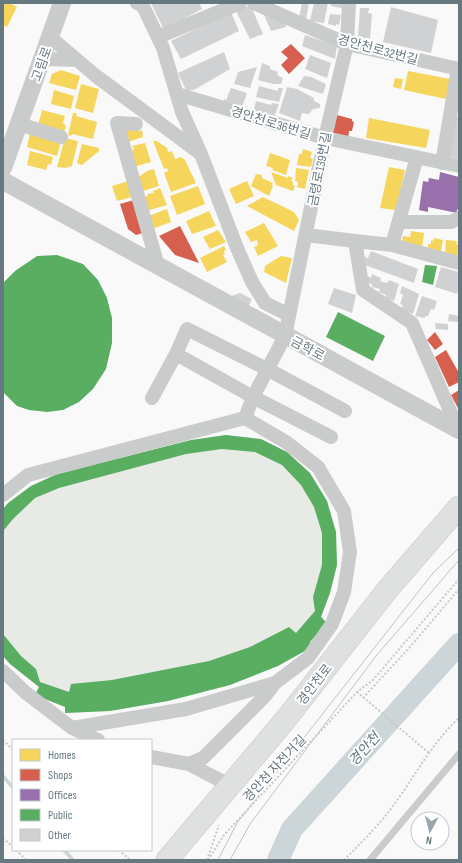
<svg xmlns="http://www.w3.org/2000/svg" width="462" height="863" font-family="'Sofia Sans Condensed','Noto Sans KR',sans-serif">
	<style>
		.green { fill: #e8eae6 }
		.homes { fill: #f6d55c }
		.shops { fill: #d6604d }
		.offices { fill: #9970ab }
		.public { fill: #5aae61 }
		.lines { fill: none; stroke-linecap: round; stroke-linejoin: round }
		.stream { stroke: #ccd5d7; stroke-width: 3.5 }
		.river { stroke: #ccd5d7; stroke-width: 22 }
		.building { fill: #d0d1d2 }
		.secondary-casing { stroke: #d4d5d6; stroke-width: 23 }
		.path { stroke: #c8c9ca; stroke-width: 2; stroke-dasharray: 2 2; stroke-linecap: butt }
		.service { stroke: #cacccc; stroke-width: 7 }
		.minor { stroke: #cacccc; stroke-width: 14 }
		.tertiary { stroke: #cacccc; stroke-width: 18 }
		.secondary { stroke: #dfe0e0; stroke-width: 21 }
		.tram { stroke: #c0c3c3; stroke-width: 1 }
		.labels { text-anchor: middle; stroke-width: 4; stroke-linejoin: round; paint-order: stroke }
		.street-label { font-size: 13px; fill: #667981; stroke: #fff }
		.water-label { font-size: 14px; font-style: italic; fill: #61777b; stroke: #fff }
	</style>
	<rect width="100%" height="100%" fill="#f9f9f9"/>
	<path class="green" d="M226,435L261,439L287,452L310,473L327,501L336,532L337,565L330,593L321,616L327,623L310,642L312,647L230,685L168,701L110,711L65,713V707L35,695L39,686L10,664L3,656V509L8,503L31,486L57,474L191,440Z"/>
	<path class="homes" d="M3,3H9L17,7L7,27L3,25Z
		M61,70L80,76L76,90L49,83L52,74Z
		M408,71L450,79L446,99L404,90Z
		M395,78L403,79L401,89L393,87Z
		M81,84L99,89L93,113L75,108Z
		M54,90L74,96L71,109L51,104Z
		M42,110L65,116L63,123L66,126L64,132L38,125Z
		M73,113H77L76,116L97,122L93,139L72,134L71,136L68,135Z
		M369,118L430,130L426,148L366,138Z
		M138,128L139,131L142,130L143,137L125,143L122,129Z
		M30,133L61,141L57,156L27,147Z
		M65,138L78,141L72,166L65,168L57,167Z
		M153,141H157L167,148L168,152L172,151L175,159L181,157L185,160L196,183L171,192L164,173L168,171L167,168L164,169Z
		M145,143L151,162L133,167L128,154L134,149L132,146Z
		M82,144L99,148V151L82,165L77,163Z
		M303,149L312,152L310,158L313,159L311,167L297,165L299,154H302Z
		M30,151L53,157L51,165L48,164L46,170L27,165Z
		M270,153L290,160L286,175L272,170L273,168L266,166Z
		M389,167L405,170L396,210L380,208Z
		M296,168L309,170L305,189L297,187L298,182L295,181Z
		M154,169L159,186L140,192L137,178L147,171Z
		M271,172L288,178V176L293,178L291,181L293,182V185L295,186L293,191L276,185Z
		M256,174L262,175V178L273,183L272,185L273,186L269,196L251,186Z
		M132,180L136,196L117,201L112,186Z
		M247,181L254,196L236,204L229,189Z
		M198,186L205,204L177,215L170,196Z
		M160,188L167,205L146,211L142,197L148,196L147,194L154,193L153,191Z
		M263,197L294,212L299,220L294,231L247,206Z
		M167,209L171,222L152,229L146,217Z
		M209,211L216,226L192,234L186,221Z
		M264,223L278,246L258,256L254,247L258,245L257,240L251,242L245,232Z
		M218,230L226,242L210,249L203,237Z
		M411,231L424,233L422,249L401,247L403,236L410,237Z
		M434,238L443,240L441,253L428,249V244H431V240L433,241Z
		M446,240L457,241L456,244L459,245V257L445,254Z
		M224,246L226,250L224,251L225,254L223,255L227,262L207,272L200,258Z
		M281,256L292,258L286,283L264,272L265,266Z"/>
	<path class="shops" d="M291,44L305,58L289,74L281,65L288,58L281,52Z
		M333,114L352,119V121L354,122L352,131H349L348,140L325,138Z
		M134,200L146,232L136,235L128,229L120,204Z
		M180,226L199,263L175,255L159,236Z
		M435,332L443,344L435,350L427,340Z
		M446,350L459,373V382L449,387L435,357Z
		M459,390V410L451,395Z"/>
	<path class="offices" d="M440,172L459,177V210L457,209V213L428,207V212L419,210L423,181L428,182L429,178L439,180Z"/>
	<path class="public" d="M57,255L83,264L98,280L107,298L112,318V343L106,369L93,389L79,402L63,410L47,412L29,410L17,406L3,392V283L15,271L37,256Z
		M425,265L437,266L433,285L422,282Z
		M338,312L385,336L373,361L326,337Z
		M226,435L261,439L287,452L310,473L327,501L336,532L337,565L330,593L321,617L327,623L310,642L312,647L278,666L230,685L168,701L110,711L65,713V707L35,695L39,687L10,664L3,656V634L21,656L36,669L40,682L69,692L71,684L112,680L209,661L250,647L289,627L296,633L315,611L313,597L322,565V533L314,507L301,485L282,465L255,452L222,449L186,454L59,488L35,498L13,519L3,531V509L8,503L31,486L57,474L191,440Z"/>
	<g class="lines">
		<path class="stream" d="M3,776L13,788
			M64,850L73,860"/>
		<path class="river" d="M278,860L292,829L459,644"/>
	</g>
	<path class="building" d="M151,3H199L202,9L164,30Z
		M302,3H309L306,19L299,18Z
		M314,3H328L324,23L310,21Z
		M331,3H347L346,9L331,6Z
		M251,6L263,34L250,39L235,9Z
		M391,7L438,20L431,53L383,42Z
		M360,8H369L368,13L372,14L370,39L358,37Z
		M231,12L239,31L181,59L171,41Z
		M266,14L267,17L274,16L284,20L286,27L271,31L264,15Z
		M330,14L341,15L339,25L336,24V26L328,24Z
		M305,35L337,46L335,59L302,46Z
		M224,52L230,69L194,90H186L178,73Z
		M310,55L331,63L327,78L305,69Z
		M262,63L270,66V69L278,72L277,75L283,78L281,84H273L258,80Z
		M257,67L250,88L234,84L238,72Z
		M304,76L311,77L326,84L323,94L298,86Z
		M259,86L278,91V88H283L279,102L256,97Z
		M287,87L297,89L314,98V101L320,104V108L313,109L309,114L302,113L300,121L279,113Z
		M231,88L247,93L241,110L223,103L224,99L226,100Z
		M256,101L271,105L272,103L279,104L274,118L253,113Z
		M453,115L459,117V159L446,156Z
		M371,251L418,269L414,283L362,264L364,257L368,258Z
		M441,267L459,272V287L457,294L435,287Z
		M364,274L371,278L372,274L381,278L380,281L387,283L389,280L399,284L394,301L385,298L386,295L379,292L380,289L372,287V284L368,283Z
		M402,286L419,294L413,314L401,310L403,305L400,304L403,295L400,293Z
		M334,288L356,295L352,313L328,304Z
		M240,293L252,299L248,307L229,297Z
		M422,296L437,301L434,310L431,309L428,316H426L424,318L415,316Z
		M449,314L459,316V322L448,321Z
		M435,323L448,324V330L436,329Z"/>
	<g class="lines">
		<defs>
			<path id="secondary" d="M167,860L286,719L388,589L459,507"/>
		</defs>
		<use href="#secondary" class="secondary-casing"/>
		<path class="path" d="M357,692L429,753
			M363,698L410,647L459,589
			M3,740L13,750
			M3,838L13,847
			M16,850L26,860
			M119,850L130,860
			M207,860L219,825
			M208,860L224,835L357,692L373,680L459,579
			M344,860C361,843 379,825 393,806C415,776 432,743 459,718"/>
		<path class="service" d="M370,860L459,754"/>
		<path class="minor" d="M137,3L143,6L163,48L182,112L201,154L237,248L252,282L265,303L289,315
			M254,3L347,44L459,69
			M50,37L96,76L200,153
			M158,37L240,3
			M42,59L77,60
			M177,94L325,138L459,166
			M19,124L61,137
			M136,124L117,123L158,266
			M417,157L392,245L355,241L363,290L412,323L458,429
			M442,163L458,69
			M399,222H451L459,218
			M306,235L355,241
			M392,245L459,263
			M176,354L253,397L331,437
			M152,398L176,354L187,329L267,369L345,411
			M245,418L253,397L285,336L325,138L347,44L349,3
			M3,495L28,475L245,418L286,442L318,467L344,511L350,552L344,592L332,624L308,658L275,683L265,696L203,758L189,764L229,785
			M3,671L26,693L72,728L98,740
			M72,728L186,709L275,683
			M151,757L189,764"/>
		<path class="tertiary" d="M3,168L62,3
			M3,181L459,430"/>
		<use href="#secondary" class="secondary"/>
		<path class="tram" d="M218,860L237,823L433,573L459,548
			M230,860L250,824L376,656L459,560"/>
	</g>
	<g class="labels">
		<g class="street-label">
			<text transform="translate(378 49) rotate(15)" y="5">경안천로32번길</text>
			<text transform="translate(41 64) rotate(-70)" y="5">고림로</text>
			<text transform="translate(271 122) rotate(17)" y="5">경안천로36번길</text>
			<text transform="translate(319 169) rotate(-79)" y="5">금령로139번길</text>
			<text transform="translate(308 348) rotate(28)" y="5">금학로</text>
			<text transform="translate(314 684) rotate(-52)" y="5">경안천로</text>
			<text transform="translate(274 768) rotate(-47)" y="5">경안천 자전거길</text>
		</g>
		<g class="water-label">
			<text transform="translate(364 749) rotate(-48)" y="5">경안천</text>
		</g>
	</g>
	<rect width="462" height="863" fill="none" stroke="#667981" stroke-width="8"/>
	<rect x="12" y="739" width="140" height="112" fill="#ffffff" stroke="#c2c9cd"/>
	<rect x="20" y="749" width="20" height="12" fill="#f6d55c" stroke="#c2c9cd"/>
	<text x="48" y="759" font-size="12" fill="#667981">Homes</text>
	<rect x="20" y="769" width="20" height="12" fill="#d6604d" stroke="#c2c9cd"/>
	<text x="48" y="779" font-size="12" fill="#667981">Shops</text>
	<rect x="20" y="789" width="20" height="12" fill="#9970ab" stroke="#c2c9cd"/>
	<text x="48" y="799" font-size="12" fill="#667981">Offices</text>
	<rect x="20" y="809" width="20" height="12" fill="#5aae61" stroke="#c2c9cd"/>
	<text x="48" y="819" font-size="12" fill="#667981">Public</text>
	<rect x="20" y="829" width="20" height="12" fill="#d0d1d2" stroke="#c2c9cd"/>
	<text x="48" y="839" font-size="12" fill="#667981">Other</text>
	<g transform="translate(430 831) rotate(187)"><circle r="19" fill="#ffffff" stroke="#c2c9cd"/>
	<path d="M0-3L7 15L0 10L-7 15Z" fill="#99a6ab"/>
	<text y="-6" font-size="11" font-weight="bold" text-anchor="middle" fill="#667981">N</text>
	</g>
</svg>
